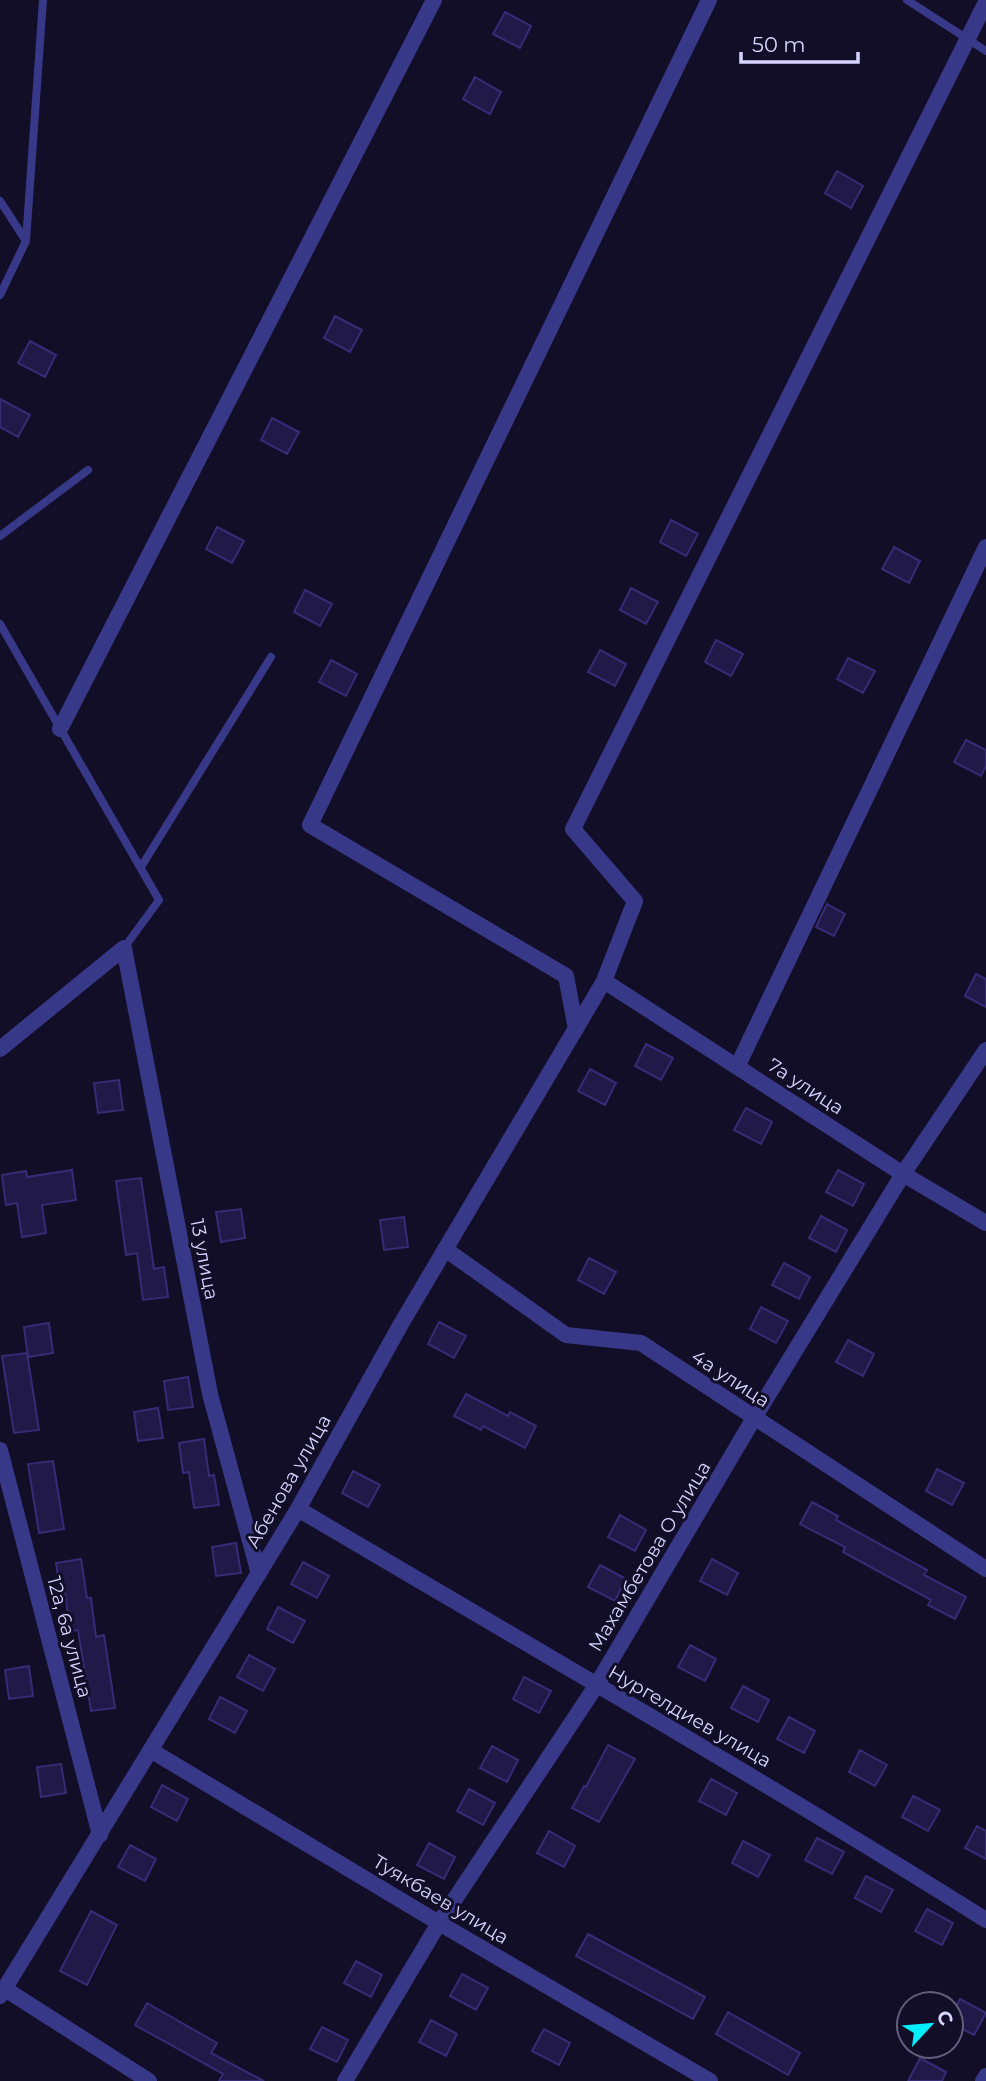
<svg xmlns="http://www.w3.org/2000/svg" width="986" height="2081" font-family="Montserrat,sans-serif">
	<style>
		.building { fill: #211a49; stroke: #372b75; stroke-width: 2 }
		.lines { fill: none; stroke-linecap: round; stroke-linejoin: round }
		.lane { stroke: #383888; stroke-width: 8 }
		.street { stroke: #383888; stroke-width: 16 }
		.labels { text-anchor: middle; stroke-width: 6; stroke-linejoin: round; paint-order: stroke }
		.street-label { font-size: 19px; fill: #d8d4ff; stroke: #120e27 }
	</style>
	<rect width="100%" height="100%" fill="#120e27"/>
	<path class="building" d="M505,12L531,26L520,48L493,34Z
		M475,77L501,92L490,114L463,99Z
		M837,171L863,186L851,208L825,193Z
		M335,316L362,330L350,352L324,338Z
		M30,341L56,355L45,377L18,363Z
		M0,399L30,415L18,437L0,427Z
		M272,418L299,432L287,454L261,440Z
		M671,520L698,534L686,556L660,542Z
		M217,527L244,541L232,563L206,549Z
		M894,547L920,561L909,583L882,569Z
		M631,588L658,602L646,624L620,610Z
		M305,590L332,604L320,626L294,612Z
		M716,640L743,654L731,676L705,662Z
		M600,650L626,664L615,686L588,672Z
		M848,658L875,671L863,693L837,679Z
		M331,660L357,674L346,696L319,682Z
		M966,740L986,750V766L981,776L954,762Z
		M827,904L845,914L834,936L816,927Z
		M976,974L986,979V1007L965,996Z
		M646,1044L673,1058L661,1080L635,1066Z
		M590,1069L616,1083L605,1105L578,1091Z
		M119,1080L123,1110L98,1113L94,1083Z
		M746,1108L772,1122L761,1144L734,1130Z
		M72,1170L76,1200L42,1205L46,1233L22,1237L17,1203L6,1205L2,1175L26,1171L27,1177Z
		M838,1170L864,1184L853,1206L826,1192Z
		M141,1178L154,1269L164,1267L168,1297L143,1300L137,1253L126,1255L116,1181Z
		M241,1209L245,1238L221,1242L216,1212Z
		M821,1216L847,1230L836,1252L809,1238Z
		M404,1217L408,1247L384,1250L380,1220Z
		M589,1258L616,1272L604,1294L578,1280Z
		M784,1263L810,1277L799,1299L772,1285Z
		M761,1307L788,1321L776,1343L750,1329Z
		M439,1322L466,1336L454,1358L428,1344Z
		M49,1323L53,1353L28,1357L24,1327Z
		M848,1340L874,1354L863,1376L836,1362Z
		M27,1353L39,1430L14,1433L2,1356Z
		M188,1377L193,1407L168,1410L164,1381Z
		M466,1394L508,1416L510,1412L536,1426L525,1448L483,1426L481,1430L454,1416Z
		M158,1408L163,1438L138,1441L134,1412Z
		M204,1439L209,1476L214,1475L219,1505L194,1508L189,1472L183,1473L179,1443Z
		M53,1461L64,1529L39,1533L28,1464Z
		M937,1469L964,1483L952,1505L926,1491Z
		M353,1471L380,1485L368,1507L342,1493Z
		M812,1502L838,1516L836,1520L927,1570L924,1575L966,1597L955,1619L928,1605L931,1600L843,1552L845,1547L800,1524Z
		M620,1515L646,1530L635,1551L608,1537Z
		M236,1543L241,1573L216,1576L212,1547Z
		M81,1559L87,1598H91L96,1637L104,1635L115,1708L91,1711L78,1630L70,1631L65,1592H60L56,1563Z
		M712,1559L738,1573L727,1595L700,1581Z
		M303,1562L329,1576L317,1598L291,1584Z
		M600,1565L626,1579L615,1601L588,1587Z
		M278,1607L305,1621L293,1643L267,1629Z
		M690,1645L716,1659L705,1681L678,1667Z
		M249,1655L275,1669L263,1691L237,1677Z
		M29,1666L33,1696L9,1699L5,1670Z
		M524,1677L551,1691L539,1713L513,1699Z
		M743,1686L769,1700L758,1722L731,1708Z
		M220,1697L247,1711L235,1733L209,1719Z
		M789,1717L815,1731L804,1753L777,1739Z
		M608,1745L635,1759L599,1822L572,1808L584,1786L586,1787Z
		M492,1746L518,1760L507,1782L480,1768Z
		M860,1750L887,1765L875,1786L849,1772Z
		M61,1764L66,1793L41,1797L37,1767Z
		M711,1779L737,1793L726,1815L699,1801Z
		M162,1785L188,1799L177,1821L151,1807Z
		M469,1789L495,1803L483,1825L457,1811Z
		M913,1796L940,1810L928,1831L902,1817Z
		M977,1826L986,1831V1859L965,1848Z
		M549,1831L575,1846L564,1867L537,1853Z
		M817,1838L844,1852L832,1874L805,1860Z
		M743,1841L770,1855L758,1877L732,1863Z
		M429,1843L455,1857L444,1879L417,1865Z
		M130,1845L156,1859L145,1881L118,1867Z
		M866,1876L893,1890L881,1912L855,1898Z
		M927,1909L953,1923L942,1945L915,1931Z
		M91,1911L117,1925L87,1985L60,1971Z
		M588,1934L705,1997L693,2019L576,1956Z
		M356,1961L382,1975L371,1997L344,1983Z
		M462,1974L488,1988L476,2010L450,1996Z
		M960,1999L986,2013L974,2035L951,2023V2015Z
		M147,2003L217,2043L211,2053L264,2081H219L223,2074L135,2025Z
		M728,2012L800,2053L788,2075L716,2034Z
		M431,2020L457,2034L446,2056L419,2042Z
		M322,2027L348,2040L337,2062L310,2049Z
		M544,2029L570,2043L559,2065L532,2051Z
		M920,2058L946,2072L942,2081H908Z"/>
	<g class="lines">
		<path class="lane" d="M907,0L986,51
			M0,201L26,241L0,295
			M26,241L43,0
			M0,536L88,470
			M0,624L159,900L124,948
			M141,867L271,657"/>
		<path class="street" d="M60,729L434,0
			M604,981L903,1174L986,1223
			M576,1029L566,976L310,825L709,0
			M0,1049L124,948L210,1394L259,1574
			M737,1067L986,547
			M445,1249L566,1335L641,1343L986,1569
			M0,1450L100,1835
			M298,1509C528,1645 760,1778 986,1920
			M152,1751L439,1923L710,2081
			M5,1989L149,2081
			M0,1996L298,1509L401,1324L604,981L635,901L573,829L986,2
			M345,2081L439,1923L596,1686L754,1418L903,1174L986,1050
			M983,2081L986,2076"/>
	</g>
	<g class="labels">
		<g class="street-label">
			<text transform="translate(806 1086) rotate(33)" y="7">7а улица</text>
			<text transform="translate(205 1259) rotate(79)" y="7">13 улица</text>
			<text transform="translate(731 1378) rotate(33)" y="7">4а улица</text>
			<text transform="translate(288 1481) rotate(-60)" y="7">Абенова улица</text>
			<text transform="translate(649 1556) rotate(-59)" y="7">Махамбетова О улица</text>
			<text transform="translate(70 1637) rotate(75)" y="7">12а, 6а улица</text>
			<text transform="translate(690 1716) rotate(30)" y="7">Нургелдиев улица</text>
			<text transform="translate(441 1899) rotate(31)" y="7">Туякбаев улица</text>
		</g>
	</g>
	<g transform="translate(930 2025) rotate(64)"><circle r="33" fill="#120e27" stroke="#615d7d" stroke-width="2"/>
	<path d="M0-5L12 26L0 18L-12 26Z" fill="#00f0ff"/>
	<text y="-10" font-size="19" font-weight="bold" text-anchor="middle" fill="#d8d4ff">С</text>
	</g>
	<path d="M741 52v10h117v-10" fill="none" stroke="#d8d4ff" stroke-width="3.5"/>
	<text x="752" y="52" font-size="21" fill="#d8d4ff" stroke="#120e27" stroke-width="5" paint-order="stroke">50 m</text>
</svg>
